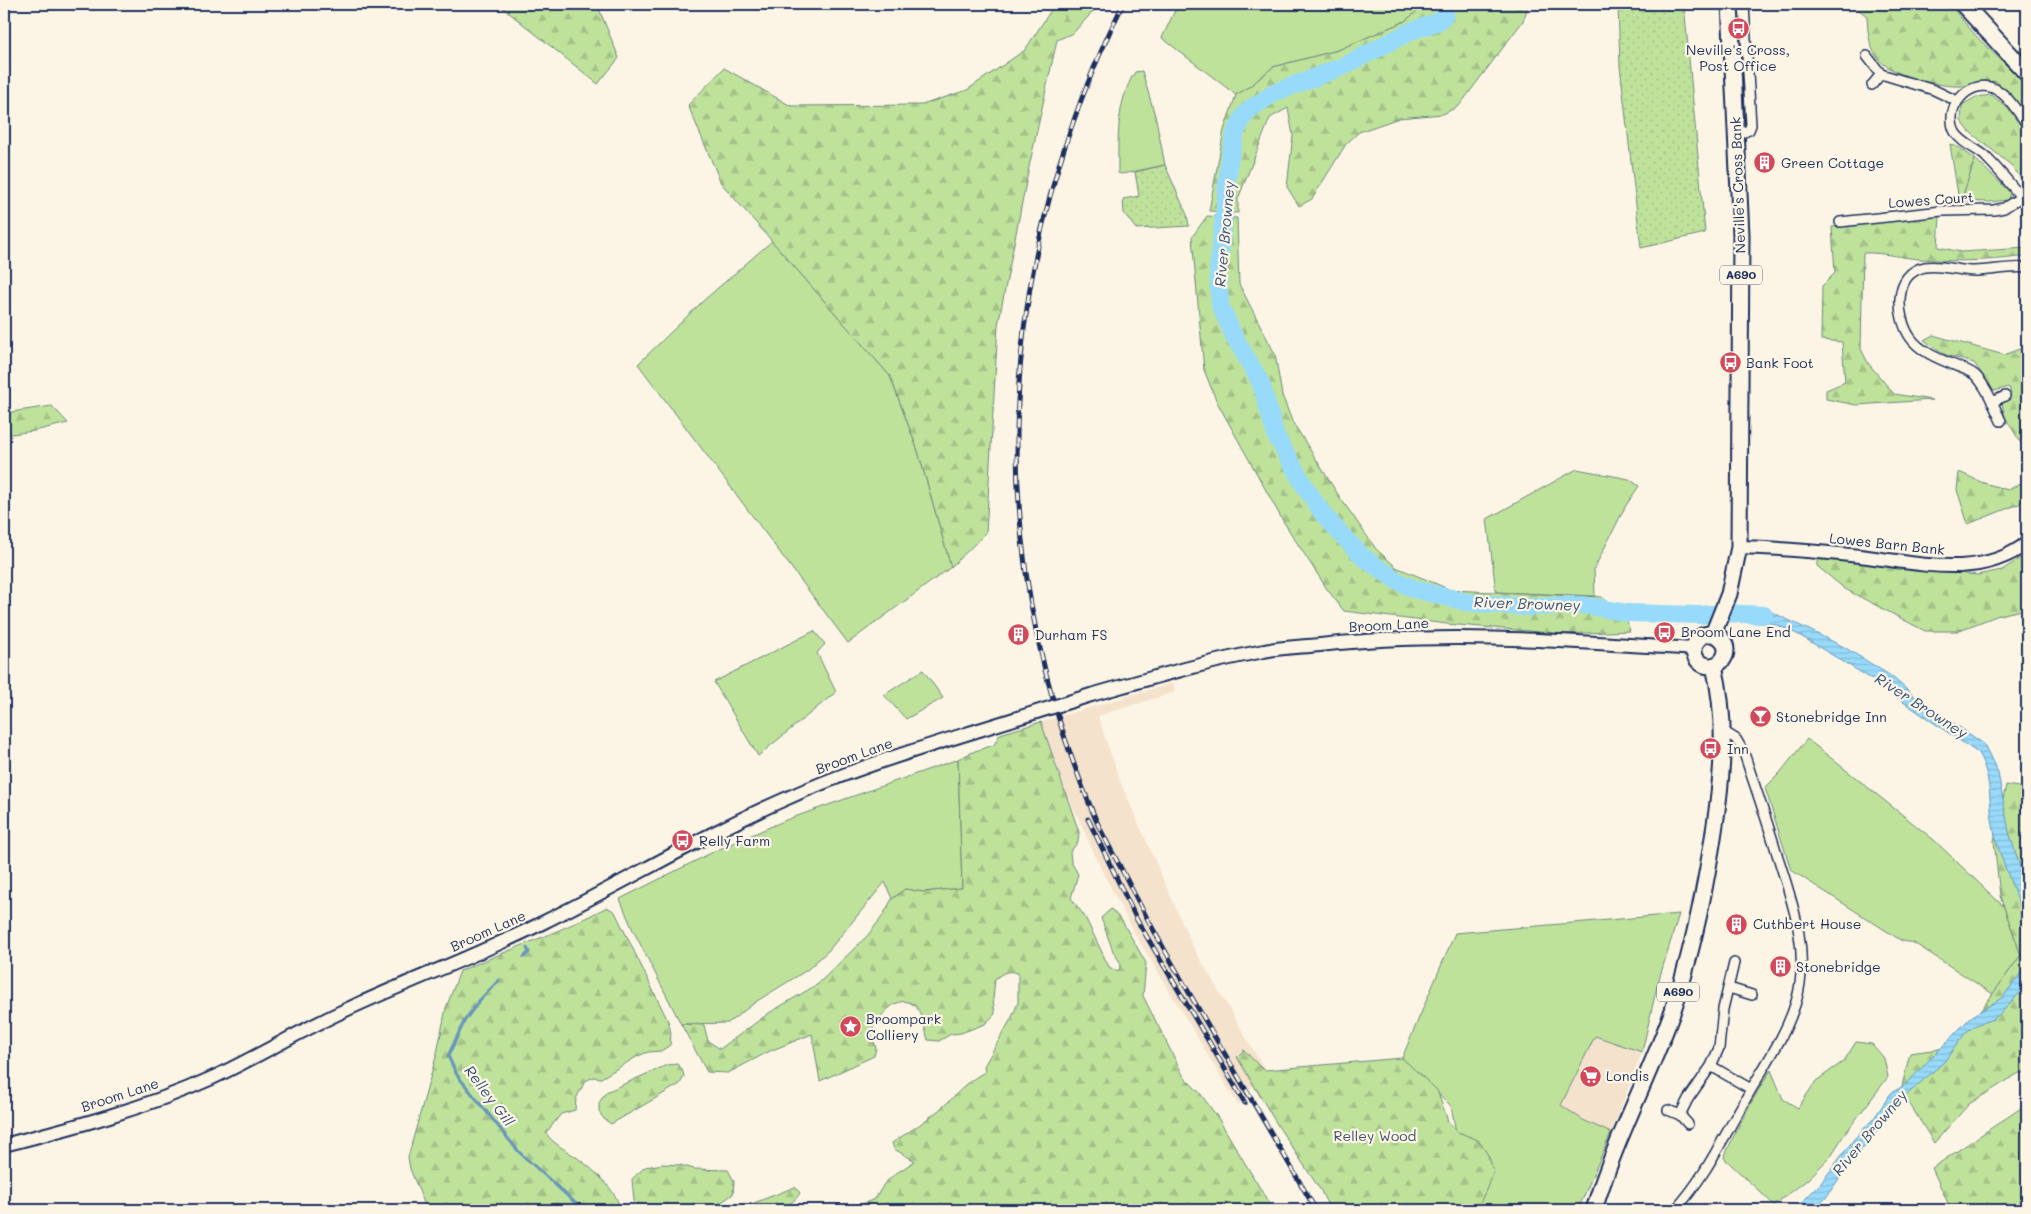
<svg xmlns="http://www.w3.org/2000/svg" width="2031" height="1214" font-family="Mali,sans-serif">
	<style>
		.built { fill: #f4e2cc }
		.grass { fill: #bfe29b; stroke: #6d887c }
		.forest { fill: url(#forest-firs); stroke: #6d887c }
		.garden { fill: url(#garden-dots); stroke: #6d887c }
		.water { fill: url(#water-rules); stroke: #6696bc }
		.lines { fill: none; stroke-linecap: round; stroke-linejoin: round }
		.stream { stroke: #6696bc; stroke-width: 3 }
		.river { stroke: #98dafa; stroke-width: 18 }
		.street-casing { stroke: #1b2f5e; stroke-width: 12 }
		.secondary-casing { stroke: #1b2f5e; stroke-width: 16 }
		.primary-casing { stroke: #1b2f5e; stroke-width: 19 }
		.highway-casing { stroke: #1b2f5e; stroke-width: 20 }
		.street { stroke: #fcf5e5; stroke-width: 9 }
		.secondary { stroke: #fcf5e5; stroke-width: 12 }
		.primary { stroke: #fcf5e5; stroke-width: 15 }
		.highway { stroke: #fcf5e5; stroke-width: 16 }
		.rail-casing { stroke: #1b2f5e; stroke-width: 5 }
		.rail { stroke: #fcf5e5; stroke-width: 3; stroke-dasharray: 9; stroke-linecap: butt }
		.secondary-bridge-casing { stroke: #1b2f5e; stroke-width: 16; stroke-linecap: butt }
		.secondary-bridge { stroke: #fcf5e5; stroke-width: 12 }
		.labels { text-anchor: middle; stroke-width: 4.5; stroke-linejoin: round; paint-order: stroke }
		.shield { fill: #fcf5e5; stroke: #5e6a86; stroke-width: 1 }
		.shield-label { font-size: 12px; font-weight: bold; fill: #1b2f5e }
		.poi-label { font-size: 14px; fill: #1b2f5e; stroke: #fcf5e5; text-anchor: start }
		.street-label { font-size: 14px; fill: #1b2f5e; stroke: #fcf5e5 }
		.park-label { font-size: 14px; fill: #3c536a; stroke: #fcf5e5 }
		.water-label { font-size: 15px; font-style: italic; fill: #34517d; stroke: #fcf5e5 }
	</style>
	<defs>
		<pattern id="forest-firs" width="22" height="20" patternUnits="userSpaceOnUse" patternTransform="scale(1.25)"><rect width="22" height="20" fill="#bfe29b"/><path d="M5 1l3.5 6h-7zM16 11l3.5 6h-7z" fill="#a4c288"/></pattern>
		<pattern id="garden-dots" width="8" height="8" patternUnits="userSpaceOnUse" patternTransform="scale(1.25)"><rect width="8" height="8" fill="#bfe29b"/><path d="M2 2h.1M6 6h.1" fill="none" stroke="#a4c288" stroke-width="1.8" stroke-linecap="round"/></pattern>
		<pattern id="water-rules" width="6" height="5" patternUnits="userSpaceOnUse" patternTransform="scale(1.25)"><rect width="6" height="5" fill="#98dafa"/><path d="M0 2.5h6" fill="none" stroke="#82bbd9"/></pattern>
	</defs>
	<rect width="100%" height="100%" fill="#fcf5e5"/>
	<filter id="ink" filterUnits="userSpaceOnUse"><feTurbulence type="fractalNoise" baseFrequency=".02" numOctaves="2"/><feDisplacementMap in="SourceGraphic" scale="10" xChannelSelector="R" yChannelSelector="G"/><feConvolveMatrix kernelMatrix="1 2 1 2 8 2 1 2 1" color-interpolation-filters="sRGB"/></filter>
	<g filter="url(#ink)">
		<path class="built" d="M1173,683L1175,692L1098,716L1120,781L1192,945L1265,1070L1238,1105L1135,934L1101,869L1067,793L1041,722Z
			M1595,1036L1642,1052L1611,1133L1583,1120L1561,1106Z"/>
		<path class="grass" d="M1178,4H1423L1421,8L1405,21L1338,50L1273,67L1249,87L1236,95L1162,38Z
			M1142,71L1156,119L1165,165L1122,174L1118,173C1118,139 1116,102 1135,72Z
			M1975,159L2010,192L2008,200L1989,202L1961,201Z
			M772,241L890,376L918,451L951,567L848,643L638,364L703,301Z
			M1577,469L1629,479L1639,486L1625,507L1594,569L1595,596L1496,592L1487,519Z
			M814,631L825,644L817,653L836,692L758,756L714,682Z
			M923,670L943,698L906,719L884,695Z
			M1807,739L1934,840L2004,907L2021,955L1993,994L1914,943L1902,941L1791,870L1765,788L1779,774Z
			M958,759L962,888L924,892L905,889L892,899L885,882L829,950L807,970L757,1001L728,1023L681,1024L632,928L620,899L717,850L786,820Z
			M1679,914L1657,986L1642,1052L1595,1036L1561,1105L1583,1120L1611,1133L1578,1210H1471L1451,1106L1402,1058L1455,933Z
			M1856,1042L1872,1044L1884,1058L1888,1077L1844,1135L1830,1157L1807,1180L1774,1205L1724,1158C1737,1127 1753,1098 1771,1070L1783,1099L1798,1108L1816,1081L1844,1061Z"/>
		<path class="forest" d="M498,4H597L619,58L598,84Z
			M1055,4H1100L1073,33L1057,40L1029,167L998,325L986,533L951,567L918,451L890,376L721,183L688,105L724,68L791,106L922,105L967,90L1025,50Z
			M1423,4H1529L1523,21L1459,106L1443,114L1399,118L1359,132L1346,144L1312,199L1299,206L1287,187L1293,135L1288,108L1270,118L1238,199V213L1209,211L1224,130L1236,95L1249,87L1273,67L1338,50L1405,21L1421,8Z
			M1851,4H1949L1977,37L2027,85V113L1996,81C1983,83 1967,87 1954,86C1933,85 1889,75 1877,57C1868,44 1868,31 1867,16Z
			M1992,95L2010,110L2027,132V187L2012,166L1970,132L1961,121L1962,105L1976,97Z
			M1950,144L1960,148L1975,159L1961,201H1959Z
			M1207,216L1237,218L1239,284L1275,354L1282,395L1292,421L1339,496L1376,549L1396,567L1451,590L1602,597L1626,618L1630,631L1562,634L1447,624L1344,611L1327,589L1283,521L1217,402L1204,370L1192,237Z
			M1940,216L1938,247L1961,252L2027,248V258L2019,257C1986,261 1955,262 1921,259C1901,258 1883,252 1863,253L1861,349L1868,363L1894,394L1932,400L1856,405L1826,399V390L1845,382L1842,342L1821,340L1822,286L1835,273L1832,227Z
			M1933,335L2004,355L2027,346V453L2005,417L2002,404L2011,394L2009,387L1994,391L1974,363L1946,355L1924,340Z
			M52,406L68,423L34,431L4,435V413Z
			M1959,472L1981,482L2008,490L2027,480V498L2019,504L1968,524L1957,490Z
			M2027,554V609L1999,615L1957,631H1925L1845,589L1817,566V558L1822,560L1825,558L1977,575L2002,570Z
			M1041,722L1079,832L1078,842L1070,852L1071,862L1078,874L1071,898L1085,917L1109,967L1118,972L1121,964L1113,951L1101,918L1111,909L1122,921L1146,963L1143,996L1184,1077L1200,1093L1218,1118L1273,1210H846L875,1199L884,1184L895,1174L915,1161L894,1149L892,1143C910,1131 929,1119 946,1104C959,1092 969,1080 985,1072L984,1066L1011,1019L1018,1003V973C1007,970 1004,972 995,979L993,999L995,1014L985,1024L961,1033L951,1034L939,1041L928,1040C925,1030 923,1015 916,1007C899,989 877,1019 871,1032L876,1048L874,1056L820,1081L812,1034L770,1051L728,1073L707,1072L681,1024L704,1025L708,1041L720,1049L769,1013L818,984L868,935L882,917L892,899L905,889L924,892L962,888L958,759L975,751L994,745L1000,734Z
			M2006,785L2025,788L2027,794V1073H2019L1969,1104L1934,1143L1901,1090L1910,1053L1946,1048L1973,1021L2021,955L2000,896L1994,841Z
			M607,907L615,912L668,1021L671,1033L670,1045L661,1051L648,1052L638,1056L601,1078L594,1077L585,1081L576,1099L575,1110L561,1114L546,1133C553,1144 566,1150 576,1157C591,1167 619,1192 620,1210H427L410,1169L408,1157L437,1053L446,1008L460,971C510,949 559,933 607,907Z
			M1244,1050L1260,1067L1265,1070L1402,1058L1437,1090L1448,1121L1458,1132L1478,1140L1488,1155L1494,1172L1477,1210H1330L1321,1191L1278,1126L1237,1057Z
			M677,1064L682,1069L684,1076L680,1084L611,1124L604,1119L599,1112V1103L606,1092L667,1065Z
			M2027,1104V1210H1951L1932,1168Z
			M663,1164L680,1165L694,1169L728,1170L734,1181L733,1194L722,1202L703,1210H643L634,1201L632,1179L645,1167Z
			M795,1187L800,1193C788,1214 758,1210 736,1210Z"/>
		<path class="garden" d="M1618,4H1684L1705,233L1641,248L1620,66Z
			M1165,165L1187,215L1189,226L1136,229L1124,213L1123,199L1139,196L1135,172Z"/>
		<path class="water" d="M1741,607H1755L1774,613L1844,647L1891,676L1914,696L1984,744L1998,773L2009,832L2027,889V929C2019,896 2001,865 1994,831C1988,803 1993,779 1978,753L1896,697L1880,684L1799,635L1777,625L1739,621Z
			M2027,965V985L2001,1013L1993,1019L1976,1025L1966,1032L1944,1062L1895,1105L1878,1130L1850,1163L1825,1199L1813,1210H1794L1821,1183L1854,1139L1874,1118L1891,1093L1905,1085L1971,1017L2003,997Z"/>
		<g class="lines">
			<path class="stream" d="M524,957L529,952L527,948
				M499,980L479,1001L465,1020L448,1056L457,1075L519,1152L583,1210"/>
			<path class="river" d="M1445,4V15L1440,21L1411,31L1344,66L1274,93L1250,109L1243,117L1236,132L1230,156L1218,271L1220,305L1234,336L1261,383L1276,436L1304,485L1323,514L1340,533L1364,558L1399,582L1414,589L1466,602L1524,607L1583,605L1628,613L1699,615L1724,613L1764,615"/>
			<defs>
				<path id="street" d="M1970,12L1979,4
					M1867,56L1881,74L1934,90L1957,101
					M1872,85L1881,74
					M2027,124C2018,113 2007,93 1993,88C1968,79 1943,109 1955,132C1961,143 1976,148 1985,156C2000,171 2014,188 2027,205
					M1737,135L1749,130L1751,125L1744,4
					M1840,222L1942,211L1994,210L2004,208L2021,197
					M1992,402L2005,396
					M2001,421C1994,406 1987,387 1975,375C1969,370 1961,368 1954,365C1939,359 1919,351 1910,337C1896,316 1893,273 1925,267C1940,264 1958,271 1974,271C1992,271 2009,266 2027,268
					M1729,988L1752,995
					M1711,1066L1751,1089
					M1668,1110L1680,1115L1688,1124
					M1680,1115L1688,1099L1711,1066L1719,1048L1723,1009L1734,963
					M1675,1210C1704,1179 1723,1138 1744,1102C1762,1069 1785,1038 1796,1002C1811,952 1792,901 1777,854C1767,820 1755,787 1744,753L1736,739L1723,731"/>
				<path id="secondary" d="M1739,547C1776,548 1813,551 1850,555C1908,560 1976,583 2027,543
					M1091,695C1148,679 1205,662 1264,651C1282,647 1301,647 1320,645C1444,631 1569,641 1694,649
					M4,1145C74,1127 146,1108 212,1078C259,1056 303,1029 350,1008C413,979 478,955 540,924C622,884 699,837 783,800C846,771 912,751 979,730"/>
				<path id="primary" d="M1694 650a16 16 0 1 1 32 0a16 16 0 1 1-32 0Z
					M1713,634L1729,594L1739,547L1741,235L1730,4
					M1594,1210C1614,1142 1648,1079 1672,1013C1690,960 1702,905 1711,850C1721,790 1729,727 1714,666"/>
				<path id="highway" d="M1963,4L2027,73"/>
			</defs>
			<use href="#street" class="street-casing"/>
			<use href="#secondary" class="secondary-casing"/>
			<use href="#primary" class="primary-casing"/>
			<use href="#highway" class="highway-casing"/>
			<use href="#street" class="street"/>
			<use href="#secondary" class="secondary"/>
			<use href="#primary" class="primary"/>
			<use href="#highway" class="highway"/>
			<defs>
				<path id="rail" d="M1123,4C994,266 980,550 1096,820C1104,838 1114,855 1123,872C1145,916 1170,960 1195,1003C1236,1072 1276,1141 1316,1210
					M1088,819L1137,920L1245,1103"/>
			</defs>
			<use href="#rail" class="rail-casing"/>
			<use href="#rail" class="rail"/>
			<defs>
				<path id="secondary-bridge" d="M979,730L1091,695"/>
			</defs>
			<use href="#secondary-bridge" class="secondary-bridge-casing"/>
			<use href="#secondary-bridge" class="secondary-bridge"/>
		</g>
	</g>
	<defs>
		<symbol id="bus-disc" viewBox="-11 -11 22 22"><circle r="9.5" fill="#d1495b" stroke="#fcf5e5"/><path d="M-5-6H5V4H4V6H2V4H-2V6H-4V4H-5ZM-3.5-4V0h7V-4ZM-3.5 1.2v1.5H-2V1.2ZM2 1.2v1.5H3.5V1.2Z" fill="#fff"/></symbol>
		<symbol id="building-disc" viewBox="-11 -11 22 22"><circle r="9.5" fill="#d1495b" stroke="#fcf5e5"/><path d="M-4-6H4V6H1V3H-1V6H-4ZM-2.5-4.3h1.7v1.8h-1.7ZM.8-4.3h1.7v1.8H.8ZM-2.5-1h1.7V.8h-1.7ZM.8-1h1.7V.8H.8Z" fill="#fff"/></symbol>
		<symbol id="bar-disc" viewBox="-11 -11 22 22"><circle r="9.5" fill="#d1495b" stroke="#fcf5e5"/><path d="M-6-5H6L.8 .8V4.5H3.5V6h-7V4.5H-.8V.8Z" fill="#fff"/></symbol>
		<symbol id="sight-disc" viewBox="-11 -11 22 22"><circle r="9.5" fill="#d1495b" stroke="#fcf5e5"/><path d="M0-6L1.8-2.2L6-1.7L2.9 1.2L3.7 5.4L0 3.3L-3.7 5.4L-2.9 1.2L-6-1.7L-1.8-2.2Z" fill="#fff"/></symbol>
		<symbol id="supermarket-disc" viewBox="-11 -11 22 22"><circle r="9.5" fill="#d1495b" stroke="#fcf5e5"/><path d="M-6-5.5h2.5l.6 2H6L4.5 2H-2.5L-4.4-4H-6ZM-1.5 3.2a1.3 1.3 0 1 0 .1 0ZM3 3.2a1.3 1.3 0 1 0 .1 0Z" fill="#fff"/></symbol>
	</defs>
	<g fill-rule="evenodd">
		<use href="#bus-disc" x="1726" y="16" width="25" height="25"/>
		<use href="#building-disc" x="1752" y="150" width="25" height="25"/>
		<use href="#bus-disc" x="1718" y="350" width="25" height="25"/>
		<use href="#bus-disc" x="1652" y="620" width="25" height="25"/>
		<use href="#building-disc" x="1006" y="622" width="25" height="25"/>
		<use href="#bar-disc" x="1748" y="704" width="25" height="25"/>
		<use href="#bus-disc" x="1698" y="736" width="25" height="25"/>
		<use href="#bus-disc" x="670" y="828" width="25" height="25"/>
		<use href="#building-disc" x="1724" y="912" width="25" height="25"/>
		<use href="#building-disc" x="1768" y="954" width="25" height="25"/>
		<use href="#sight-disc" x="838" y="1014" width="25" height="25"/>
		<use href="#supermarket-disc" x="1578" y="1064" width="25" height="25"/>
	</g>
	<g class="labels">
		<g class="shield">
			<rect x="1720" y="265.5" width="42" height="19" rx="4"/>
			<rect x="1657" y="982.5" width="42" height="19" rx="4"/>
		</g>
		<g class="shield-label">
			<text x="1741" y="279">A690</text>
			<text x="1678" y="996">A690</text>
		</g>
		<g class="poi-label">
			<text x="1738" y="55" text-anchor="middle">Neville's Cross,<tspan x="1738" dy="16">Post Office</tspan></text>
			<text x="1781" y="168">Green Cottage</text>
			<text x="1746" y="368">Bank Foot</text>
			<text x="1681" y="637">Broom Lane End</text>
			<text x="1035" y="640">Durham FS</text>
			<text x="1776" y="722">Stonebridge Inn</text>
			<text x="1727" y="754">Inn</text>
			<text x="699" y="846">Relly Farm</text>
			<text x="1753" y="929">Cuthbert House</text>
			<text x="1796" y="972">Stonebridge</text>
			<text x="866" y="1024">Broompark<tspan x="866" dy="16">Colliery</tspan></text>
			<text x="1606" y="1081">Londis</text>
		</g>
		<g class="street-label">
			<text transform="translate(1738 185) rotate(-92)" y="5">Neville's Cross Bank</text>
			<text transform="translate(1931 200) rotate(-4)" y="5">Lowes Court</text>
			<text transform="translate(1887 544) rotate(6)" y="5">Lowes Barn Bank</text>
			<text transform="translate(1389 625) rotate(-3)" y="5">Broom Lane</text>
			<text transform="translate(854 756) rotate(-20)" y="5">Broom Lane</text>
			<text transform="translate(488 931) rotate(-24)" y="5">Broom Lane</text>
			<text transform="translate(120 1095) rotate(-18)" y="5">Broom Lane</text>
		</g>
		<g class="park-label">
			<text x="1375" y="1141">Relley Wood</text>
		</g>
		<g class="water-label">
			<text transform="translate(1225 234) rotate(-85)" y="5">River Browney</text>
			<text transform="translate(1527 604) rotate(2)" y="5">River Browney</text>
			<text transform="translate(1921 706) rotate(33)" y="5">River Browney</text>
			<text transform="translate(489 1096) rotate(53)" y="5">Relley Gill</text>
			<text transform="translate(1870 1133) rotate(-50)" y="5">River Browney</text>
		</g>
	</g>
	<rect width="2031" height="1214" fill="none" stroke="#fcf5e5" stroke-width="20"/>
	<rect x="10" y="10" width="2011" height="1194" fill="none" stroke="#1b2f5e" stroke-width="2" filter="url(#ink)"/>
</svg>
